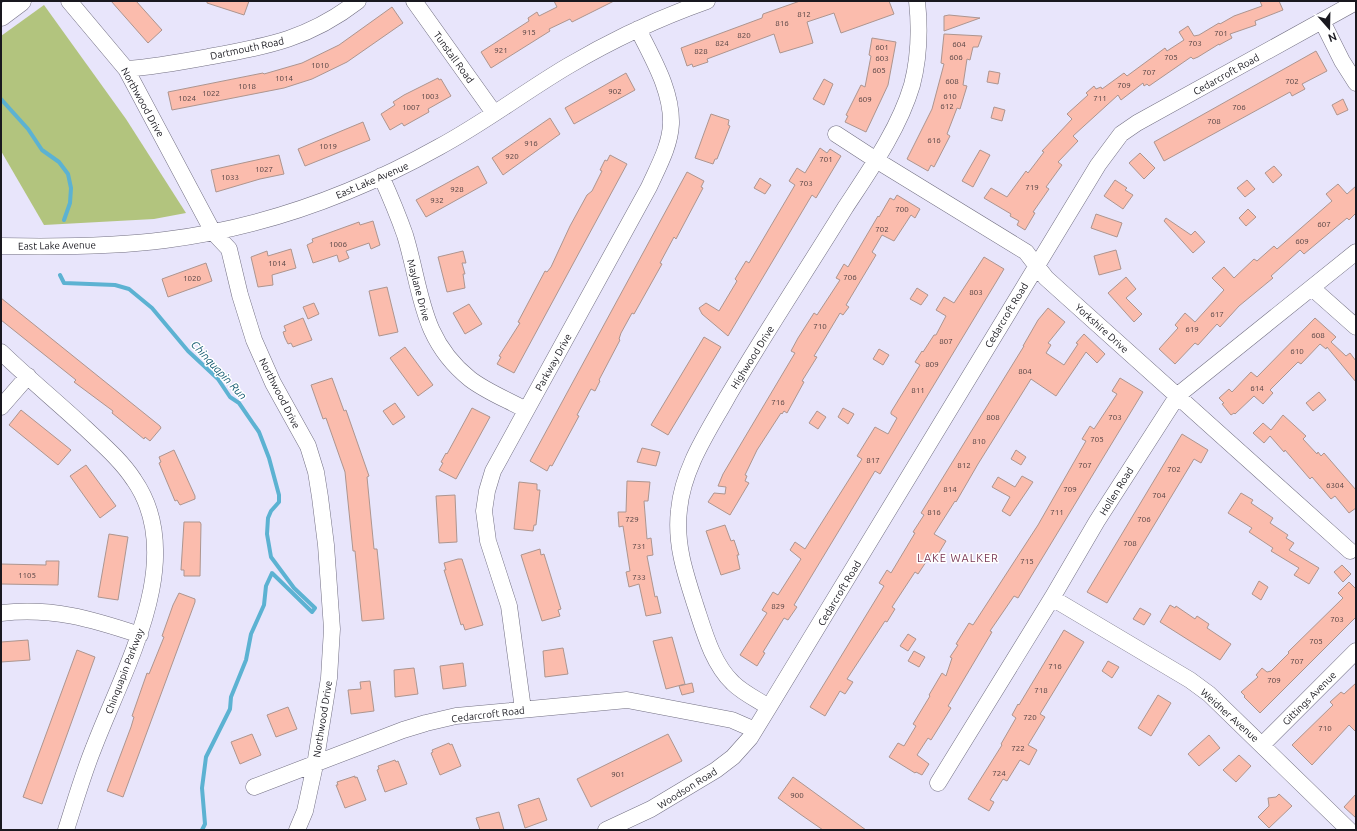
<svg xmlns="http://www.w3.org/2000/svg" width="1357" height="831" font-family="Ubuntu,sans-serif">
	<style>
		.forest { fill: #b2c47e }
		.lines { fill: none; stroke-linecap: round; stroke-linejoin: round }
		.stream { stroke: #5cb2d2; stroke-width: 4 }
		.building { fill: #fbbcad; stroke: #ad958f }
		.minor-casing { stroke: #737083; stroke-width: 17 }
		.major-casing { stroke: #737083; stroke-width: 21 }
		.minor { stroke: #fff; stroke-width: 16 }
		.major { stroke: #fff; stroke-width: 20 }
		.labels { text-anchor: middle; stroke-width: 3; stroke-linejoin: round; paint-order: stroke }
		.number-label { font-size: 8px; fill: #524142 }
		.street-label { font-size: 10px; fill: #19181f; stroke: #fff }
		.water-label { font-size: 11px; font-style: italic; fill: #10586e; stroke: #fff }
		.neighbourhood-label { font-size: 11px; letter-spacing: 1px; fill: #7a3653; stroke: #fff }
	</style>
	<rect width="100%" height="100%" fill="#e8e5fb"/>
	<path class="forest" d="M44,5L126,119L186,213L154,219L44,225L1,151V36Z"/>
	<g class="lines">
		<path class="stream" d="M1,99L28,129L42,150L59,162L68,174L71,188L70,203L64,220
			M60,275L64,283L115,285L129,289L152,308L188,351L218,379L230,397L239,403L259,432L269,458L279,495V502L271,511L268,518L267,534L271,557L294,588L315,608L312,612L272,573L266,586L264,605L251,634L246,660L231,697L230,709L206,757L202,788L205,824L202,830"/>
	</g>
	<path class="building" d="M111,1H136L162,30L148,43Z
		M207,1H249L244,15L207,3Z
		M554,1H614L572,22L570,19L549,29L550,31L491,68L481,52L529,21L528,18L537,12L539,16L557,7Z
		M800,1H889L894,14L841,33L834,13L807,22L813,43L780,53L774,34L707,59L708,62L693,67L692,64L687,66L681,48L762,18L763,14Z
		M1260,1H1279L1283,10L1255,21L1256,25L1230,34L1232,38L1219,45V44L1198,57L1193,59L1191,57L1149,86L1147,84L1144,86L1143,83L1121,100L1118,95L1073,136L1078,141L1058,162L1062,165L1046,187L1049,189L1033,212L1035,213L1025,230L1017,225L1019,221L1010,216L1011,214L984,198L991,188L1007,197L1026,171L1028,173L1044,152L1042,151L1072,119L1067,114L1088,95L1086,93L1094,86L1096,89L1101,87L1102,89L1124,73L1127,76L1165,48L1167,51L1184,40L1179,32L1188,26L1194,36L1199,35L1219,23L1220,24L1234,16L1262,6Z
		M392,7L403,23L347,62L312,79L284,88L172,110L168,92L263,73L264,74L302,63L339,45Z
		M949,15L980,18L944,31V16Z
		M944,34L982,36L978,47H973L970,60L967,59L963,85L967,86L960,109L957,108L947,134L950,136L934,167L931,165L928,171L907,159L932,109L944,64L941,63Z
		M872,38L896,42L888,85L866,132L845,122L848,116L846,115L861,85L865,87L871,56L869,55Z
		M1316,51L1327,71L1302,84L1305,89L1292,96L1290,92L1164,161L1154,142Z
		M989,71L1000,73L998,84L987,82Z
		M626,73L635,90L574,124L565,108Z
		M438,78L439,80L441,79L451,96L428,109L429,112L404,126L402,123L390,130L381,114L395,105L393,102L404,95Z
		M824,79L833,84L824,105L813,99Z
		M1343,99L1348,110L1337,115L1332,105Z
		M994,107L1005,110L1002,121L991,118Z
		M711,114L729,120L728,125L730,126L717,159H715L713,164L695,158Z
		M550,118L560,134L503,175L492,158Z
		M363,122L370,140L305,166L298,149Z
		M820,148L827,153L830,149L841,156L816,198L812,195L728,336L702,314L699,308L706,303L719,311L737,281L735,279L746,261L749,263L795,185L789,181L797,168L805,173Z
		M980,150L990,155L973,187L962,181Z
		M1140,153L1155,168L1144,179L1129,163Z
		M279,155L284,174L260,179L216,192L211,170Z
		M610,155L627,164L514,373L497,364L501,357L499,356L520,323L518,322L545,271L547,272L551,267L570,226L587,195L592,191L602,171L600,170L605,160L607,161Z
		M478,166L487,183L426,217L416,200Z
		M1274,166L1282,175L1273,183L1265,173Z
		M687,172L704,181L701,187L703,188L676,239L674,237L660,263L662,264L634,314L632,313L621,333L619,339L620,340L599,380L600,381L595,391L591,389L577,415L579,416L552,466L550,465L547,471L530,461Z
		M760,178L771,185L765,194L754,188Z
		M1115,180L1127,188L1125,190L1133,195L1123,209L1104,196Z
		M1247,180L1255,189L1245,197L1237,188Z
		M1338,184L1347,194L1356,186V213L1349,220L1347,218L1304,254L1300,250L1271,276L1273,278L1239,306L1220,327L1217,324L1198,345L1195,343L1175,364L1159,349L1178,328L1175,325L1185,313L1195,322L1224,290L1212,278L1224,267L1234,278L1254,259L1257,261L1274,246L1277,249L1332,201L1326,194Z
		M897,195L920,209L915,218L911,215L894,241L882,235L872,252L876,255L846,305L849,307L843,315L840,313L825,338L814,356L817,357L802,381L804,382L787,413L784,411L782,414L781,413L757,450L745,475L747,476L745,481L749,483L730,515L708,502L714,493L725,494L726,487L718,486L723,474L795,353L791,351L798,338L814,313L817,315L840,280L836,278L844,264L848,267L878,216L879,217L890,198L894,200Z
		M1248,209L1256,217L1246,226L1239,218Z
		M1096,214L1122,223L1117,237L1091,228Z
		M1166,218L1191,235L1195,231L1205,242L1193,253L1164,221Z
		M373,221L380,245L371,249L369,243L346,251L349,258L339,262L337,255L313,263L307,245L313,242L312,239L359,222L360,225Z
		M291,249L296,268L272,275L273,285L258,287L251,257L267,251L268,256Z
		M1116,250L1121,269L1099,275L1094,256Z
		M463,251L466,263H462L465,274H463L465,288L447,292L438,257Z
		M984,257L1004,269L880,474L875,471L794,605L797,607L788,620L784,618L763,652L765,653L757,666L740,655L767,613L762,610L773,592L778,595L801,559L790,550L795,542L805,549L862,459L857,456L875,427L888,434L897,418L891,414V412L920,365L915,362L922,351L923,352L934,335H936L946,316L936,310L944,297L954,303Z
		M206,263L212,281L168,297L162,279Z
		M1126,277L1136,289L1126,298L1142,314L1134,322L1108,293Z
		M387,287L398,332L379,336L369,291Z
		M917,288L928,295L921,305L910,299Z
		M1,298L160,426L161,428L150,441L145,437L144,439L112,413L113,411L74,382L76,380L1,320Z
		M314,303L319,314L308,319L303,307Z
		M469,304L482,324L465,334L453,313Z
		M1048,308L1065,322L1048,343L1051,345L1046,353L1064,365L1078,344L1076,343L1084,334L1105,354L1097,363L1086,352L1056,396L1031,379L978,464L956,502L955,501L934,534L946,541L937,556L932,553L918,574L915,572L892,607L895,609L887,622L885,621L847,679L853,682L845,694L840,691L825,716L810,707L884,586L879,583L887,570L891,573L915,533L913,532L924,515L921,513L1024,346H1023L1038,320Z
		M303,318L312,340L293,347L291,343L288,344L285,338L283,332L286,331L284,326Z
		M1315,318L1336,337L1331,342L1346,356L1350,353L1356,361V382L1327,347L1326,349L1320,344L1301,364L1298,362L1270,390L1273,393L1263,404L1254,396L1235,414L1234,413L1231,415L1222,404L1224,403L1219,398L1229,389L1232,392L1251,372L1257,377Z
		M704,337L721,347L668,435L651,425Z
		M405,347L433,385L418,396L390,358Z
		M879,349L889,355L883,365L873,359Z
		M332,378L344,411L346,410L369,476L367,477L374,549H377L384,619L362,621L355,551H353L345,472L326,418L323,419L311,385Z
		M1120,378L1143,392L1018,598L1014,596L990,631L992,632L948,706L951,708L931,740L928,738L917,755L929,764L922,775L916,772L915,773L889,757L898,743L904,746L916,726L913,724L930,696L929,695L942,673L946,676L952,658L950,657L958,645L956,644L969,623L973,625L1038,525L1086,441L1082,439L1090,426L1094,429L1117,394L1112,391Z
		M1319,392L1326,400L1313,411L1306,403Z
		M395,403L405,417L393,425L383,411Z
		M472,408L490,417L456,479L439,470L443,463L441,462L446,453L447,454Z
		M843,408L854,414L848,424L838,417Z
		M21,410L71,450L58,465L9,425Z
		M817,411L826,417L818,429L809,423Z
		M1283,415L1306,436L1303,439L1317,454L1318,452L1321,456L1324,453L1356,490V508L1349,513L1335,496L1331,499L1312,477L1310,479L1285,450L1284,452L1270,436L1264,443L1253,433L1263,423L1271,430Z
		M1182,434L1208,450L1201,463L1194,459L1107,603L1087,592Z
		M642,448L660,452L656,466L637,462Z
		M174,450L195,496V499L180,505L177,500L175,501L159,463L161,462L159,457Z
		M1016,450L1026,457L1021,465L1011,459Z
		M86,465L116,506L100,518L70,476Z
		M1022,476L1033,482L1010,516L1002,511L1010,497L992,487L998,477L1015,487Z
		M627,481L650,482L648,501H644L647,539L651,538L653,555L647,556L655,597L657,596L661,613L646,616L639,584L629,587L626,572L630,571L623,526L619,527L618,512H626Z
		M519,482L537,484V490H540L536,525H534L533,531L514,529Z
		M1241,493L1253,500L1251,503L1273,518L1270,523L1288,535L1286,538L1294,543L1289,550L1319,568L1309,584L1294,575L1299,568L1271,551L1273,548L1249,532L1252,528L1228,513Z
		M455,495L457,542L439,543L436,496Z
		M184,522H200L201,524L200,576H184V570H181Z
		M725,525L731,541L734,540L739,555H737L740,569L721,575L706,531Z
		M109,534L128,537L118,600L98,597Z
		M540,549L541,555L544,554L561,609L558,610L560,616L542,621L521,555Z
		M458,559H462L483,625L465,630L463,624L461,625L444,570H446L444,563Z
		M46,561H59L58,585L1,584V564L46,565Z
		M1342,565L1351,574L1343,582L1334,572Z
		M1259,581L1268,587L1261,600L1252,594Z
		M1349,582L1356,589V617L1260,713L1244,697L1245,696L1241,692L1258,677L1256,675L1262,668L1267,672L1271,671L1289,653L1288,652L1343,598L1338,593Z
		M179,593L195,599V602L123,797L107,791L131,727L134,717L132,716L147,673L149,674L164,637L162,636L173,605Z
		M1170,605L1175,608L1176,606L1195,619L1197,616L1209,624L1207,628L1231,644L1220,660L1160,622Z
		M1140,608L1151,614L1144,625L1133,619Z
		M1064,630L1084,642L1040,714L1045,717L1028,745L1037,750L1029,765L1020,760L1007,781L1003,779L990,800L994,802L989,811L968,799L1002,745L1001,744L1016,718L1012,715L1018,704L1019,705Z
		M908,634L916,639L908,651L900,646Z
		M672,637L685,684L666,689L653,641Z
		M28,640L30,660L1,662V642Z
		M563,648L568,674L545,677L543,651Z
		M77,650L95,657L42,804L23,797Z
		M914,651L925,657L919,667L908,661Z
		M1108,661L1119,667L1112,678L1102,671Z
		M463,663L466,686L443,689L440,666Z
		M414,668L418,694L395,697L394,670Z
		M370,681L374,711L351,714L348,690L361,689L360,682Z
		M692,683L694,692L682,695L679,686Z
		M1356,683V732L1349,725L1312,765L1292,745L1333,705L1330,702L1341,692L1344,694Z
		M1158,695L1171,703L1151,736L1138,728Z
		M288,707L297,729L276,737L267,715Z
		M252,734L261,755L240,764L231,742Z
		M668,734L682,761L591,807L577,779Z
		M1209,735L1220,748L1199,766L1188,754Z
		M449,743L450,745L452,744L461,766L440,775L431,753L433,752L432,750Z
		M1239,755L1251,766L1236,782L1223,770Z
		M395,760L396,762L398,761L407,784L385,792L377,770L379,769L378,766Z
		M355,776V778L357,777L366,800L345,808L336,785H338L337,782Z
		M793,777L837,809L866,830H823L800,814L778,798Z
		M1279,794L1292,806L1269,828L1258,817L1269,806L1268,798L1276,797Z
		M1356,794V818L1344,807Z
		M539,798L547,820L525,828L518,805Z
		M499,812L504,830H480L476,818Z"/>
	<g class="lines">
		<defs>
			<path id="minor" d="M69,1L126,69L213,232L229,249L240,295L254,340L273,383L308,446L316,472L320,497L326,545L332,629L329,678L315,765L305,811L297,830
				M414,1L494,113
				M1322,21L1342,61L1356,83
				M126,69C154,67 181,62 208,57C268,46 309,39 358,1
				M836,134L876,160L1026,252L1046,278L1350,551
				M381,176C390,196 398,215 405,235C422,291 420,339 470,379C487,392 508,400 526,410
				M1,246C54,247 112,247 165,240C261,228 355,194 439,147C484,123 524,92 568,66C612,40 659,18 707,1
				M1312,288L1356,327
				M1,352C28,378 57,402 84,427C102,444 121,460 134,480C189,559 123,670 94,747C83,774 75,802 66,830
				M1,407L28,376
				M1052,598L1190,680L1209,694L1349,830
				M1,613C52,607 92,619 140,635
				M769,707C758,700 743,693 733,683C712,663 704,631 695,604C685,573 675,543 679,510C683,468 708,432 728,396C765,333 806,271 845,208C870,170 899,129 912,85C919,58 920,29 917,1
				M523,709L509,606L488,541L484,511L487,491L493,471L649,187C658,167 670,146 671,124C672,90 652,58 638,29
				M1262,745L1356,651
				M938,783L1052,598L1097,521L1178,395L1356,252
				M254,787L403,730L426,723L456,716L627,700L732,720L755,730
				M606,830L651,809L716,770L733,757L750,738L769,707L1098,165L1121,134L1137,123L1356,2"/>
			<path id="major" d="M1,16L21,1"/>
		</defs>
		<use href="#minor" class="minor-casing"/>
		<use href="#major" class="major-casing"/>
		<use href="#minor" class="minor"/>
		<use href="#major" class="major"/>
	</g>
	<g class="labels">
		<g class="number-label">
			<text x="804" y="17">812</text>
			<text x="782" y="26">816</text>
			<text x="529" y="35">915</text>
			<text x="1221" y="36">701</text>
			<text x="744" y="38">820</text>
			<text x="722" y="46">824</text>
			<text x="1195" y="46">703</text>
			<text x="959" y="47">604</text>
			<text x="882" y="50">601</text>
			<text x="501" y="53">921</text>
			<text x="701" y="54">828</text>
			<text x="956" y="60">606</text>
			<text x="1171" y="60">705</text>
			<text x="882" y="61">603</text>
			<text x="320" y="68">1010</text>
			<text x="879" y="73">605</text>
			<text x="1149" y="75">707</text>
			<text x="284" y="81">1014</text>
			<text x="952" y="84">608</text>
			<text x="1292" y="84">702</text>
			<text x="1124" y="88">709</text>
			<text x="247" y="89">1018</text>
			<text x="615" y="94">902</text>
			<text x="211" y="96">1022</text>
			<text x="430" y="99">1003</text>
			<text x="950" y="99">610</text>
			<text x="187" y="101">1024</text>
			<text x="1100" y="101">711</text>
			<text x="865" y="102">609</text>
			<text x="947" y="109">612</text>
			<text x="411" y="110">1007</text>
			<text x="1239" y="110">706</text>
			<text x="1214" y="124">708</text>
			<text x="934" y="143">616</text>
			<text x="531" y="146">916</text>
			<text x="328" y="149">1019</text>
			<text x="512" y="159">920</text>
			<text x="826" y="162">701</text>
			<text x="264" y="172">1027</text>
			<text x="230" y="180">1033</text>
			<text x="806" y="186">703</text>
			<text x="1032" y="190">719</text>
			<text x="457" y="192">928</text>
			<text x="437" y="203">932</text>
			<text x="902" y="212">700</text>
			<text x="1324" y="227">607</text>
			<text x="882" y="232">702</text>
			<text x="1302" y="244">609</text>
			<text x="338" y="247">1006</text>
			<text x="277" y="266">1014</text>
			<text x="850" y="280">706</text>
			<text x="192" y="281">1020</text>
			<text x="976" y="295">803</text>
			<text x="1217" y="317">617</text>
			<text x="820" y="329">710</text>
			<text x="1192" y="332">619</text>
			<text x="1318" y="338">608</text>
			<text x="946" y="344">807</text>
			<text x="1297" y="354">610</text>
			<text x="932" y="367">809</text>
			<text x="1025" y="374">804</text>
			<text x="1257" y="391">614</text>
			<text x="918" y="393">811</text>
			<text x="778" y="405">716</text>
			<text x="993" y="420">808</text>
			<text x="1115" y="420">703</text>
			<text x="1097" y="442">705</text>
			<text x="979" y="444">810</text>
			<text x="873" y="463">817</text>
			<text x="964" y="468">812</text>
			<text x="1085" y="468">707</text>
			<text x="1174" y="472">702</text>
			<text x="1335" y="488">6304</text>
			<text x="950" y="492">814</text>
			<text x="1070" y="492">709</text>
			<text x="1159" y="498">704</text>
			<text x="934" y="515">816</text>
			<text x="1057" y="515">711</text>
			<text x="632" y="522">729</text>
			<text x="1144" y="522">706</text>
			<text x="1130" y="546">708</text>
			<text x="639" y="549">731</text>
			<text x="1027" y="564">715</text>
			<text x="27" y="578">1105</text>
			<text x="639" y="580">733</text>
			<text x="778" y="609">829</text>
			<text x="1337" y="622">703</text>
			<text x="1316" y="644">705</text>
			<text x="1297" y="664">707</text>
			<text x="1055" y="669">716</text>
			<text x="1274" y="683">709</text>
			<text x="1041" y="693">718</text>
			<text x="1030" y="720">720</text>
			<text x="1325" y="731">710</text>
			<text x="1018" y="751">722</text>
			<text x="999" y="776">724</text>
			<text x="618" y="777">901</text>
			<text x="797" y="798">900</text>
		</g>
		<g class="street-label">
			<text transform="translate(247 48) rotate(-12)" y="4">Dartmouth Road</text>
			<text transform="translate(454 57) rotate(54)" y="4">Tunstall Road</text>
			<text transform="translate(1226 74) rotate(-29)" y="4">Cedarcroft Road</text>
			<text transform="translate(143 102) rotate(61)" y="4">Northwood Drive</text>
			<text transform="translate(372 180) rotate(-23)" y="4">East Lake Avenue</text>
			<text transform="translate(57 245) rotate(-1)" y="4">East Lake Avenue</text>
			<text transform="translate(419 290) rotate(75)" y="4">Maylane Drive</text>
			<text transform="translate(1006 315) rotate(-59)" y="4">Cedarcroft Road</text>
			<text transform="translate(1102 328) rotate(42)" y="4">Yorkshire Drive</text>
			<text transform="translate(752 357) rotate(-58)" y="4">Highwood Drive</text>
			<text transform="translate(553 362) rotate(-61)" y="4">Parkway Drive</text>
			<text transform="translate(280 393) rotate(63)" y="4">Northwood Drive</text>
			<text transform="translate(1116 491) rotate(-58)" y="4">Hollen Road</text>
			<text transform="translate(839 593) rotate(-59)" y="4">Cedarcroft Road</text>
			<text transform="translate(124 671) rotate(-69)" y="4">Chinquapin Parkway</text>
			<text transform="translate(1309 698) rotate(-45)" y="4">Gittings Avenue</text>
			<text transform="translate(488 714) rotate(-7)" y="4">Cedarcroft Road</text>
			<text transform="translate(1230 715) rotate(42)" y="4">Weidner Avenue</text>
			<text transform="translate(322 719) rotate(-81)" y="4">Northwood Drive</text>
			<text transform="translate(687 788) rotate(-32)" y="4">Woodson Road</text>
		</g>
		<g class="water-label">
			<text transform="translate(219 370) rotate(47)" y="4">Chinquapin Run</text>
		</g>
		<g class="neighbourhood-label">
			<text x="958" y="562">LAKE WALKER</text>
		</g>
	</g>
	<rect width="1357" height="831" fill="none" stroke="#19181f" stroke-width="4"/>
	<g transform="translate(1329 28) rotate(160)" stroke="#ffffff" stroke-width="3" paint-order="stroke">
	<path d="M0-3L7 15L0 10L-7 15Z" fill="#19181f"/>
	<text y="-6" font-size="11" font-weight="bold" text-anchor="middle" fill="#19181f">N</text>
	</g>
</svg>
